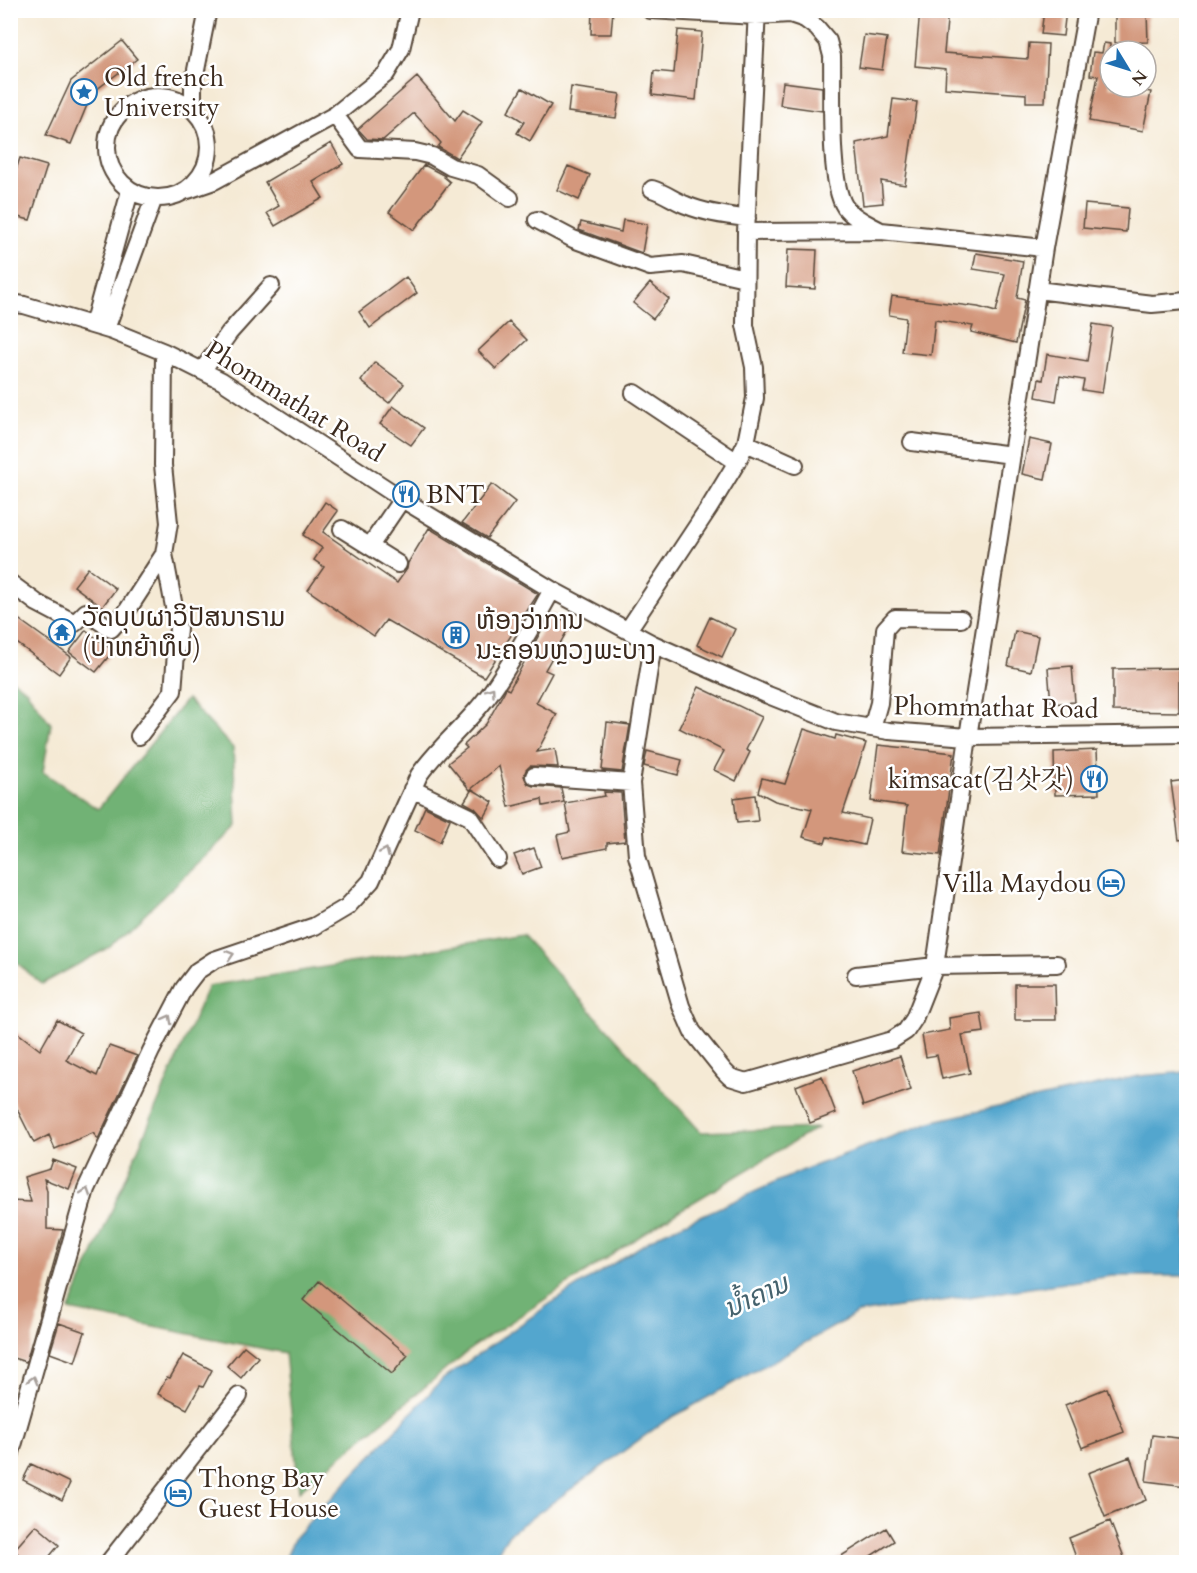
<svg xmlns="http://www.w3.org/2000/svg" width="1197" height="1573" font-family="Cardo,'Noto Serif KR','Noto Sans Lao',serif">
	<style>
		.forest { fill: #71b274; stroke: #566e49; stroke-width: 1.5 }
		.water { fill: #52a6ce; stroke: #466876; stroke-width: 1.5 }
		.building { fill: #d3977c }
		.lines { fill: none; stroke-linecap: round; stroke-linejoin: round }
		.minor-casing { stroke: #574739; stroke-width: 20 }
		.minor { stroke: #fff; stroke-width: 16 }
		.oneway { stroke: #a79f9a }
		.labels { text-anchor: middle; stroke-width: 5; stroke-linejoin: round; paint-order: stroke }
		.poi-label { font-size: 26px; fill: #3b2a1e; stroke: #fff; text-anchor: start }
		.street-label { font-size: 26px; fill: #3b2a1e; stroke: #fff }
		.water-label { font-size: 27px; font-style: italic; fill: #45626d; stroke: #fff }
	</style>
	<rect width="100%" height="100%" fill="#fff"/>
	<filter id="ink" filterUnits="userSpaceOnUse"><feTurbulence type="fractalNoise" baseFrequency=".0167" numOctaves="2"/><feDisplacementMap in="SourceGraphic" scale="12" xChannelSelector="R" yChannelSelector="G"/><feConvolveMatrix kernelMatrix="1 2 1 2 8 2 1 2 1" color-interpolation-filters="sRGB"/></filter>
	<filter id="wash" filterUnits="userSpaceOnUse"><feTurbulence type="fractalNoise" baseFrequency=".008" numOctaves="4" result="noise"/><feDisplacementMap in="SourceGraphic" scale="24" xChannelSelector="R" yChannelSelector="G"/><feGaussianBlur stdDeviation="1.35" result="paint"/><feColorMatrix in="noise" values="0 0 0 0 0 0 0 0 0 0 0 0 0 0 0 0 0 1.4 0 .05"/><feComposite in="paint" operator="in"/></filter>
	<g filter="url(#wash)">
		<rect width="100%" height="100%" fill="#f5ead5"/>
		<path class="forest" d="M10,678L26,690L51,724L43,772L98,809L187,699L233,748L237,826L110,947L42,984L11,958Z
			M522,935L701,1132L817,1128L672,1215L473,1347L299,1491L285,1353L69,1310L208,986Z"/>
		<path class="water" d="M1186,1072V1276H1112L858,1313L664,1422L509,1534L491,1562H284L295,1537L443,1379L554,1301L660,1234L808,1168L934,1121L1139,1076Z"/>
		<g id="blocks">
			<path class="building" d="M592,10H613L611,34H591Z
				M920,10H948L944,53L1028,59L1029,43L1048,44L1045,102H1026V94L945,88L946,69L915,66Z
				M1044,10H1066L1063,36L1041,34Z
				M1115,13H1147L1148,42L1115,43Z
				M678,30L702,32L696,100L652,95L654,71L674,73Z
				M864,35L887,38L882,70L859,67Z
				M122,41L137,59L92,93L71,144L46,135L71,81Z
				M1104,43L1110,44V87H1123L1151,92L1143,131L1089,121L1098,76L1090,75L1093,52L1102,53Z
				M417,77L455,121L463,110L482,122L457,158L438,147L441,143L414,113L383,140L367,139L358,129Z
				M783,82L822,87V111L780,105Z
				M571,87L620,94L616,118L568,112Z
				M522,88L551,105L530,141L517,133L524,122L508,112Z
				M893,99L917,102L905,185L881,181L883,203L863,205L856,143L888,136Z
				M331,143L343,164L313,182L323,198L275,226L267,213L279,206L265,182Z
				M20,158L47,166L30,220L10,215V188Z
				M424,165L445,176L444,177L450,182L414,230L389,212Z
				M568,166L590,175L579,200L557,190Z
				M1085,204L1128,208L1126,232L1083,228Z
				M623,220L647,224L642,253L579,230L581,222L621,232Z
				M788,249L817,250L815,289L786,287Z
				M976,253L1023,261L1017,298L1025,300L1016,343L971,332L973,326L935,320L931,355L902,352L906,318L889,315L892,296L978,307L996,312L1005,274L973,269Z
				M406,277L417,293L370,328L359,312Z
				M650,283L669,299L653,319L633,303Z
				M509,322L527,340L496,369L478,351Z
				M1093,324L1112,327L1102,393L1082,390L1084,380L1060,376L1056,401L1036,397L1039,379L1043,380L1047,354L1087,361Z
				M375,362L404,384L389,403L361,381Z
				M393,406L424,428L411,445L380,424Z
				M1029,439L1052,444L1045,479L1022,474Z
				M492,484L515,502L487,538L462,523Z
				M325,502L338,511L323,532L397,583L407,569L408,563L429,528L538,594L484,677L386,620L374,636L308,590L324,567L314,560L322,548L303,535Z
				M88,568L116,589L102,607L74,586Z
				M10,613L71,657L59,674L10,638Z
				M551,613L571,624L545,670L552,673L536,703L557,714L537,752L555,749L558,767L530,766L526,770L524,776L528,784L533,786L561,788L564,802L543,806L542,799L509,807L499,766L470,790L448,763L467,748L464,745L486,724L504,692L506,688L509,690Z
				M710,617L735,629L722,657L697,645Z
				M86,630L113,651L96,672L69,652Z
				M1015,631L1038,636L1031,671L1008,666Z
				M1072,666L1075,702L1051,704L1048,668Z
				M1179,668V712L1113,711V669Z
				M699,687L762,717L746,750L750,752L736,781L714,770L724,751L679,728Z
				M607,722L630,725L622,772L602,770Z
				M804,729L835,739L836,735L866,743L843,813L870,819L864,845L827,837L825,843L803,837L812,809L775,801L758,792L762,778L785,784Z
				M878,745L954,753L940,855L902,851L907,806L871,801Z
				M1097,750L1099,794L1055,795L1054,752Z
				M647,751L682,760L678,775L644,766Z
				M1186,780V839L1179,840L1171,782Z
				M472,789L493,802L484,818L475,808L464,802Z
				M604,792L621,793L625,841L607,843V848L562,857L557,835L570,832L565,803L605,796Z
				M755,795L758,821L737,823L734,798Z
				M425,807L450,819L440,842L415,830Z
				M534,848L541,867L522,874L514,855Z
				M1015,984H1055L1056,1020H1015Z
				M981,1013L984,1032L962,1035L970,1073L942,1079L937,1055L926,1057L922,1035L950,1030L949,1018Z
				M57,1020L81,1033L66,1060L97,1076L109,1046L137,1056L98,1139L93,1133L55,1149L49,1135L34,1143L10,1095V1027L40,1050Z
				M900,1056L911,1090L863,1106L852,1071Z
				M822,1076L836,1113L810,1123L796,1086Z
				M53,1160L77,1169L69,1189L44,1179L47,1191V1229L63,1230L26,1362L10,1357V1201L31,1202L24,1177L50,1169Z
				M319,1281L408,1355L392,1374L303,1300Z
				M59,1323L85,1332L75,1362L50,1353Z
				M244,1346L258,1357L241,1378L227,1366Z
				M183,1355L212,1370L203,1387L200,1386L187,1409L158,1394L167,1377L170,1378Z
				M1107,1388L1124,1432L1082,1448L1065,1405Z
				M1152,1435L1186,1439V1486L1146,1481Z
				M1130,1457L1146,1500L1105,1517L1088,1473Z
				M31,1464L70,1483L62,1500L23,1480Z
				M1110,1521L1124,1557L1109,1563H1078L1069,1538Z
				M36,1525L59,1545L44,1563H28L14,1550Z
				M886,1528L894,1541L860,1563H830Z"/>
		</g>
	</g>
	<g filter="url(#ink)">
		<use href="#blocks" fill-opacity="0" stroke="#574739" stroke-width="1.5"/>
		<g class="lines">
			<defs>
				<path id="minor" d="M650,10L756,16L790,14L805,19L817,28L828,41L832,56C833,89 828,182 845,207C853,218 868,224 879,230
					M107 147a51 51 0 1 1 102 0a51 51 0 1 1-102 0Z
					M193,110V85L208,10
					M335,115L360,149L415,152L432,156L451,167L478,175L510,198
					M652,189C665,193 675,201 686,205C705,213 727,216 747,218
					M188,190L214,181L335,115L386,74L401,49L410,10
					M537,220L573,239L650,267L683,264L745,278
					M746,232L757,10
					M1037,290L1152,304L1186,301
					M10,303L24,305L112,331L164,352L222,381L402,499L552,590L653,644L768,695L836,722L889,731L968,737L1186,734
					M93,325L130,191
					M106,329L154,198
					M202,371L229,333L271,286
					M634,393L737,462
					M912,442L1012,455
					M746,443L795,465
					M342,529L398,564
					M370,546L402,499
					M10,583L37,603L75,623L86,612L111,629L127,611L164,554L169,523L163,465L164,352
					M628,630L709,508L737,462L746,443L755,398L754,367L745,325L746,232L881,231L1044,248
					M653,644L631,783L637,856L681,1006L692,1031L724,1071L730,1077L746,1082L892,1040L906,1031L914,1019L935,966L968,737L1044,248L1087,10
					M872,728L879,703L885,629L895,618L961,619
					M139,736L173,691L178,628L164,554
					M534,776L631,783
					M412,789L470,817L498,859
					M856,975L935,966L1057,964
					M10,1456L86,1189L151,1051L184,988L197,971L214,960L315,926L347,907L371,881L419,775C440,745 470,722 491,692C514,660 533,624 552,590
					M109,1562L239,1396"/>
			</defs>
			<use href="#minor" class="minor-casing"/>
			<use href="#minor" class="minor"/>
		</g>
		<defs><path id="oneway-chevron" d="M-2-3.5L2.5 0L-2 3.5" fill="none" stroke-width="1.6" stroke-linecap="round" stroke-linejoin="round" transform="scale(1.5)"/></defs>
		<g class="oneway">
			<use href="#oneway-chevron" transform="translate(491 691) rotate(-54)"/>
			<use href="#oneway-chevron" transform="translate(385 852) rotate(-66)"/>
			<use href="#oneway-chevron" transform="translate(230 955) rotate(-18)"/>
			<use href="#oneway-chevron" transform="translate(168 1019) rotate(-62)"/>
			<use href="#oneway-chevron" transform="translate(86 1192) rotate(-72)"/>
			<use href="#oneway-chevron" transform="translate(33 1380) rotate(-74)"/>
		</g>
	</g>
	<defs>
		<symbol id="sight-ring" viewBox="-11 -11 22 22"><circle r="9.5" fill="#fff" stroke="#1f6fb2" stroke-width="1.5"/><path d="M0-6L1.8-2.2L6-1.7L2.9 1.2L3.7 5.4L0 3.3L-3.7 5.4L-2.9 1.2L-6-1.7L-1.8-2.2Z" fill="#1f6fb2"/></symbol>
		<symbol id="restaurant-ring" viewBox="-11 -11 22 22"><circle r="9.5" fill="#fff" stroke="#1f6fb2" stroke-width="1.5"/><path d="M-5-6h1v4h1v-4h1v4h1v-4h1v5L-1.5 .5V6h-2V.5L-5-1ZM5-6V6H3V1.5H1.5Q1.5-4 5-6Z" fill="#1f6fb2"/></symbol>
		<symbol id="temple-ring" viewBox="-11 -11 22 22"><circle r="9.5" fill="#fff" stroke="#1f6fb2" stroke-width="1.5"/><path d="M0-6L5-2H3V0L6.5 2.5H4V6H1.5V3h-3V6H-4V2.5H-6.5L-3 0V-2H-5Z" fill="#1f6fb2"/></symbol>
		<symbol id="building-ring" viewBox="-11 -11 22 22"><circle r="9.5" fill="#fff" stroke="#1f6fb2" stroke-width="1.5"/><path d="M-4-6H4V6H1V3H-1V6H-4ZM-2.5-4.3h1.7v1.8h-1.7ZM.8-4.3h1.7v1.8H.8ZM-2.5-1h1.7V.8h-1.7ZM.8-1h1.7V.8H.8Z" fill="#1f6fb2"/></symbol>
		<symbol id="hotel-ring" viewBox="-11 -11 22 22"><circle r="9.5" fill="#fff" stroke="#1f6fb2" stroke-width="1.5"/><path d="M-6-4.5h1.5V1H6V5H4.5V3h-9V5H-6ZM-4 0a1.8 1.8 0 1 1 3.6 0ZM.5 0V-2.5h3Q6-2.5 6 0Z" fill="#1f6fb2"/></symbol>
	</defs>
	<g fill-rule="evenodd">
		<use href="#sight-ring" x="69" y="77" width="30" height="30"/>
		<use href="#restaurant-ring" x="391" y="479" width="30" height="30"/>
		<use href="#temple-ring" x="47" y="617" width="30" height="30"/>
		<use href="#building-ring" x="441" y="620" width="30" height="30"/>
		<use href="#restaurant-ring" x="1079" y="764" width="30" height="30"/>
		<use href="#hotel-ring" x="1096" y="868" width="30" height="30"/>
		<use href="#hotel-ring" x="163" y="1478" width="30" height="30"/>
	</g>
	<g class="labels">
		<g class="poi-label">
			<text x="104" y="86">Old french<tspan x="104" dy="30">University</tspan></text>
			<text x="426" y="503">BNT</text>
			<text x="82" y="626">ວັດບຸບຜາວິປັສນາຣາມ<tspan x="82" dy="30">(ປ່າຫຍ້າທຶບ)</tspan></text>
			<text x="476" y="629">ຫ້ອງວ່າການ<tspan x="476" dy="30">ນະຄອນຫຼວງພະບາງ</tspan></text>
			<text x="1074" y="788" text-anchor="end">kimsacat(김삿갓)</text>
			<text x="1092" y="892" text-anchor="end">Villa Maydou</text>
			<text x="198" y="1487">Thong Bay<tspan x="198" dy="30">Guest House</tspan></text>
		</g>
		<g class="street-label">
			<text transform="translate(295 401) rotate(32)" y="9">Phommathat Road</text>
			<text transform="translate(996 707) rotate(1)" y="9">Phommathat Road</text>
		</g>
		<g class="water-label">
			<text transform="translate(756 1296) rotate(-25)" y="9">ນ້ຳຄານ</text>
		</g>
	</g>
	<rect width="1197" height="1573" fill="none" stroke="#fff" stroke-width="36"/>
	<g transform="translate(1128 69) rotate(128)"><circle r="28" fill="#ffffff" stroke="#b1aaa5" stroke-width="1.5"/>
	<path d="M0-4.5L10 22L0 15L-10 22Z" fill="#1f6fb2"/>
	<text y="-9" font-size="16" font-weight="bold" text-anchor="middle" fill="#3b2a1e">N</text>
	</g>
</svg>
